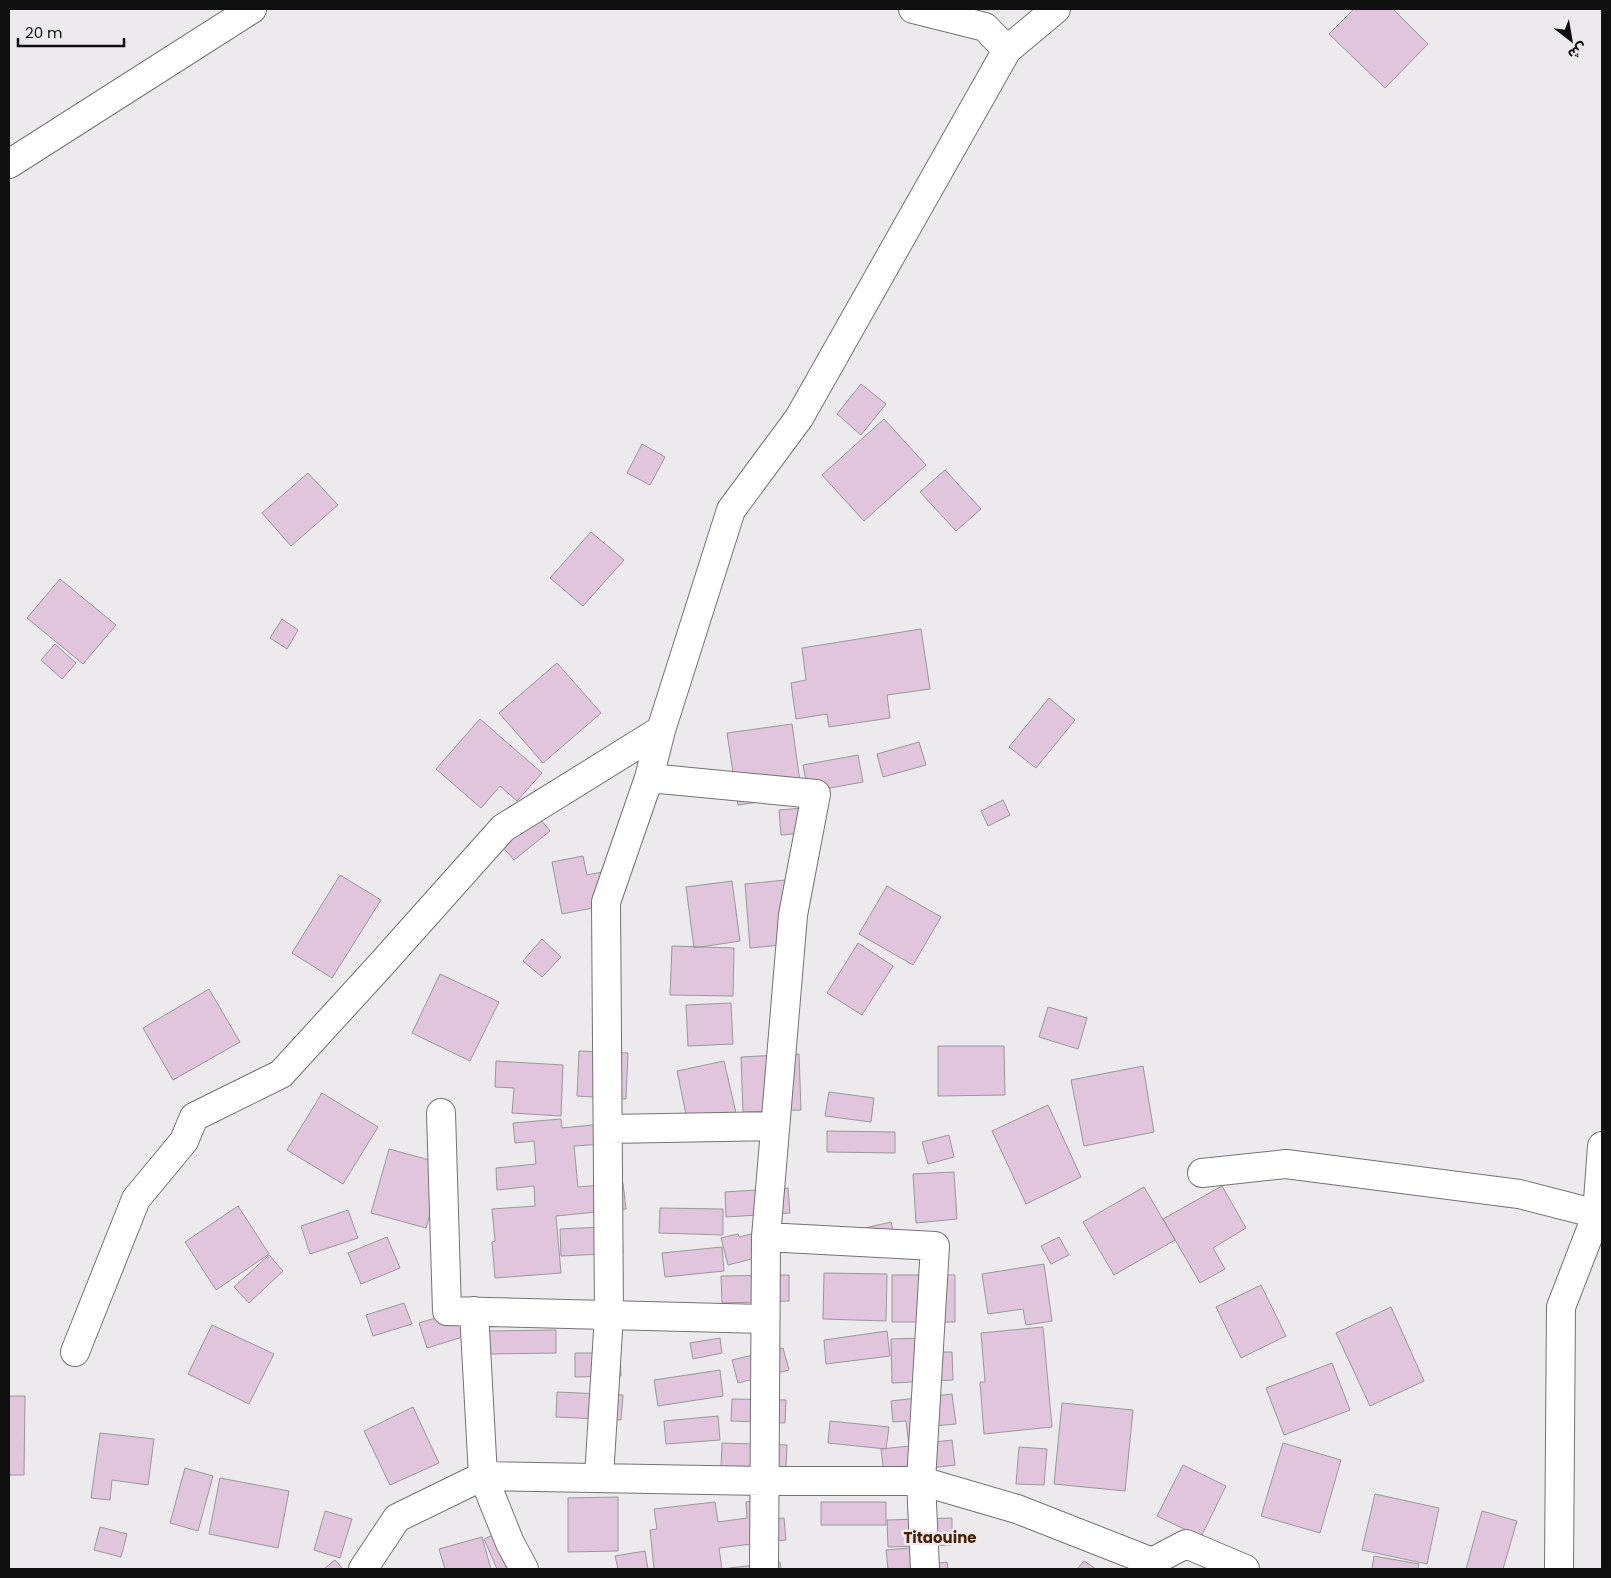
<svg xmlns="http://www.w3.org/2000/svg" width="1611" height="1578" font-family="Poppins,'Noto Sans Arabic',sans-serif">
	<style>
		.building { fill: #e0c5dd; stroke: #9a989a }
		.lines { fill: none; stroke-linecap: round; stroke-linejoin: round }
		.minor-casing { stroke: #747275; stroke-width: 30 }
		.major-casing { stroke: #747275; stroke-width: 30 }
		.minor { stroke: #fff; stroke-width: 28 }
		.major { stroke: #fff; stroke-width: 28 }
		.labels { text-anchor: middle; stroke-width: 5; stroke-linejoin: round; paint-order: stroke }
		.quarter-label { font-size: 15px; font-weight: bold; fill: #4d1f02; stroke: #eceaed }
	</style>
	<rect width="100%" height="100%" fill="#eceaed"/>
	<path class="building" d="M1354,9H1393L1428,44L1385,88L1329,34Z
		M861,384L886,404L861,435L837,414Z
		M884,419L926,465L864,521L822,475Z
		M642,444L665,457L650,485L627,473Z
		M945,470L981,509L956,531L920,492Z
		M308,473L338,505L291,546L262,513Z
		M591,532L624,560L583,606L550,578Z
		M60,579L116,625L83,664L27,618Z
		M282,619L298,630L287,649L270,638Z
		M921,629L930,689L887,695L890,718L829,727L827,714L796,719L791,683L806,680L802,648Z
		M55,644L76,663L62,679L41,660Z
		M557,663L601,713L543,763L499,713Z
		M1049,698L1075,720L1036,768L1009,747Z
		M480,719L542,773L517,801L500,786L481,808L436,769Z
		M792,724L802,796L738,805L727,733Z
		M919,742L926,765L883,777L877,754Z
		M858,755L863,782L808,792L803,765Z
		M1003,800L1010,815L988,826L981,811Z
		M803,808L805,833L781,835L779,810Z
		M537,815L550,831L514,860L500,844Z
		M583,856L587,875L612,870L618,903L562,914L552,862Z
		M340,875L381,900L332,978L292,953Z
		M796,879L802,943L750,948L745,884Z
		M732,881L740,941L694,948L686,887Z
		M887,886L941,917L913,965L859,934Z
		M542,939L561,957L542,977L523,961Z
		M858,943L893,966L862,1015L827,993Z
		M672,946L734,948L733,996L670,995Z
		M440,974L499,1002L470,1061L412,1033Z
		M209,989L240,1042L173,1080L143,1028Z
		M731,1003L733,1044L688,1046L686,1005Z
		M1048,1007L1087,1018L1078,1049L1039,1037Z
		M938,1046H1004L1005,1095L938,1096Z
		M579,1051L628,1053L626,1099L577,1096Z
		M799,1054L801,1110L743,1112L741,1057Z
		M496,1061L563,1065L561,1116L512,1113L514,1088L495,1087Z
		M724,1061L736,1113L688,1124L677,1071Z
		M1143,1066L1154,1132L1084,1146L1071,1080Z
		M829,1092L874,1098L871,1122L825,1116Z
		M322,1093L378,1127L343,1184L287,1150Z
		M1048,1105L1081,1177L1026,1204L992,1131Z
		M561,1119L562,1128L602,1124L604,1144L574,1146L578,1187L623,1183L626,1209L556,1216L561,1273L495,1278L492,1242L495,1241L492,1209L535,1206L534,1186L497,1190L496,1168L536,1164L534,1141L515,1143L513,1123Z
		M827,1131L895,1132V1153L827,1152Z
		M949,1135L954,1157L928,1164L922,1142Z
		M389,1149L444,1164L426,1228L371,1213Z
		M954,1172L957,1219L916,1223L913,1174Z
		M1222,1186L1246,1228L1213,1248L1225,1269L1200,1283L1163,1219Z
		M1144,1187L1175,1240L1114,1275L1083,1222Z
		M788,1188L790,1213L726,1217L725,1192Z
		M238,1206L269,1254L216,1290L185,1242Z
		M660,1208L723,1209V1235L659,1233Z
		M348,1210L358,1238L310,1254L301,1226Z
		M891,1222L895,1238L852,1231Z
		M785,1225L791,1249L728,1265L721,1238L738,1234L739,1237Z
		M622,1226L623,1253L561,1256L560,1229Z
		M387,1237L400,1268L361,1284L348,1253Z
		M1059,1237L1069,1255L1051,1264L1041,1246Z
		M722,1247L724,1271L665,1277L662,1253Z
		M269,1255L283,1271L249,1303L234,1287Z
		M1044,1264L1052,1321L1026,1325L1023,1309L988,1314L982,1274Z
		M824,1273L887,1274L886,1321L823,1319Z
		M789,1275V1301L722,1303L721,1276Z
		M892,1275H955V1322H892Z
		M1261,1285L1286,1336L1241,1358L1216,1307Z
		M404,1303L412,1324L373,1336L366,1315Z
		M1391,1307L1424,1381L1370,1406L1336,1333Z
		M462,1310L469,1335L427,1348L419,1323Z
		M212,1325L274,1354L249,1404L188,1374Z
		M1043,1327L1052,1427L984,1434L980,1382H985L981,1333Z
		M556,1330V1353L489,1354V1331Z
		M887,1331L890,1356L826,1364L824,1340Z
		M720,1338L722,1353L693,1359L690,1343Z
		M925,1338V1352H952L953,1380L892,1383L891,1339Z
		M783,1348L789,1370L738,1383L732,1360Z
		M575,1353H620L621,1376L575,1377Z
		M1332,1363L1350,1410L1284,1435L1266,1388Z
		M720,1370L723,1396L658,1406L654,1380Z
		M557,1392L623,1395L621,1420L556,1417Z
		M952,1394L956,1424L934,1426L935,1442L952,1440L955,1465L884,1474L881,1449L909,1446L906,1421L893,1422L891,1401Z
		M9,1396H25L24,1475H9Z
		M732,1399L786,1400L785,1423L731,1421Z
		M1062,1403L1133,1410L1125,1491L1054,1484Z
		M413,1407L439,1463L390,1485L364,1431Z
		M718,1416L720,1440L666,1444L664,1421Z
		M830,1421L889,1427L886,1449L828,1443Z
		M100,1433L154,1439L148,1485L112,1480L110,1500L91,1498Z
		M722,1443L787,1445L786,1469L721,1467Z
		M1283,1443L1341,1460L1320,1533L1261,1516Z
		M1019,1447L1047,1449L1044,1485L1016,1484Z
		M1183,1465L1226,1486L1201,1537L1157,1516Z
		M185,1468L213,1476L198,1531L170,1523Z
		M220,1478L289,1491L278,1548L209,1534Z
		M1375,1494L1439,1508L1427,1564L1362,1550Z
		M618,1497V1551L568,1552V1498Z
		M761,1500L763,1520L784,1518L786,1540L719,1548L722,1569L780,1562L781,1569H654L650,1530L657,1529L654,1509L715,1502L718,1522L747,1518L746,1502Z
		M821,1502H886V1525H821Z
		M325,1511L352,1519L340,1558L314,1550Z
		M1482,1511L1517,1521L1503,1569H1466Z
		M952,1518V1545L888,1547L887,1520Z
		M515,1525L531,1569H497L484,1539Z
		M100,1527L127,1534L121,1557L94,1550Z
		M482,1537L491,1569H445L439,1549Z
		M910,1548L912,1566L947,1562L948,1569H888L886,1550Z
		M645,1551L648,1569H618L615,1556Z
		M1374,1556L1419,1564L1418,1569H1372Z
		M335,1560L343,1569H324Z
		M1084,1561L1096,1569H1077Z"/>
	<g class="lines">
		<defs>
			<path id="minor" d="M913,9L985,27L1007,50
				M9,164L252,9
				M649,778L816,794L793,915L766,1237
				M441,1113L447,1311L765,1319
				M608,1129L775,1126
				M1202,1173L1286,1164L1519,1194L1597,1214L1561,1307L1559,1569
				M75,1352L136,1199L184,1141L194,1117L281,1074L378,968L503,828L661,730
				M599,1477L609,1315L606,902L649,778L661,730L731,510L799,418L1007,50L1056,9
				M363,1569L397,1518L483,1476L474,1311
				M524,1569L510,1543L483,1476L764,1481H921L935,1246L766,1237C765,1348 764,1459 764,1569
				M925,1569L921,1481L1017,1509L1152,1562L1186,1544L1245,1569"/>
			<path id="major" d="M1602,1146L1597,1214L1602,1224"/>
		</defs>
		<use href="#minor" class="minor-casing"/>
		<use href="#major" class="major-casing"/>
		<use href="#minor" class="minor"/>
		<use href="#major" class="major"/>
	</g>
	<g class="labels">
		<g class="quarter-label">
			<text x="940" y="1543">Titaouine</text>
		</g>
	</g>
	<rect width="1611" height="1578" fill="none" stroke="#100f10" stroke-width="20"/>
	<g transform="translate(1571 40) rotate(149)" stroke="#eceaed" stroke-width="4" paint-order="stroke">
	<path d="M0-4L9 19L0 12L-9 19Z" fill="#100f10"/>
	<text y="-8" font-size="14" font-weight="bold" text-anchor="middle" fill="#100f10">ش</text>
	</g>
	<path d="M18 38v8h106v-8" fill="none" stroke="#100f10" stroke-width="2.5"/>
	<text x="25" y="38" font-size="15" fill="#100f10" stroke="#eceaed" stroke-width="4" paint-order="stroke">20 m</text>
</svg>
